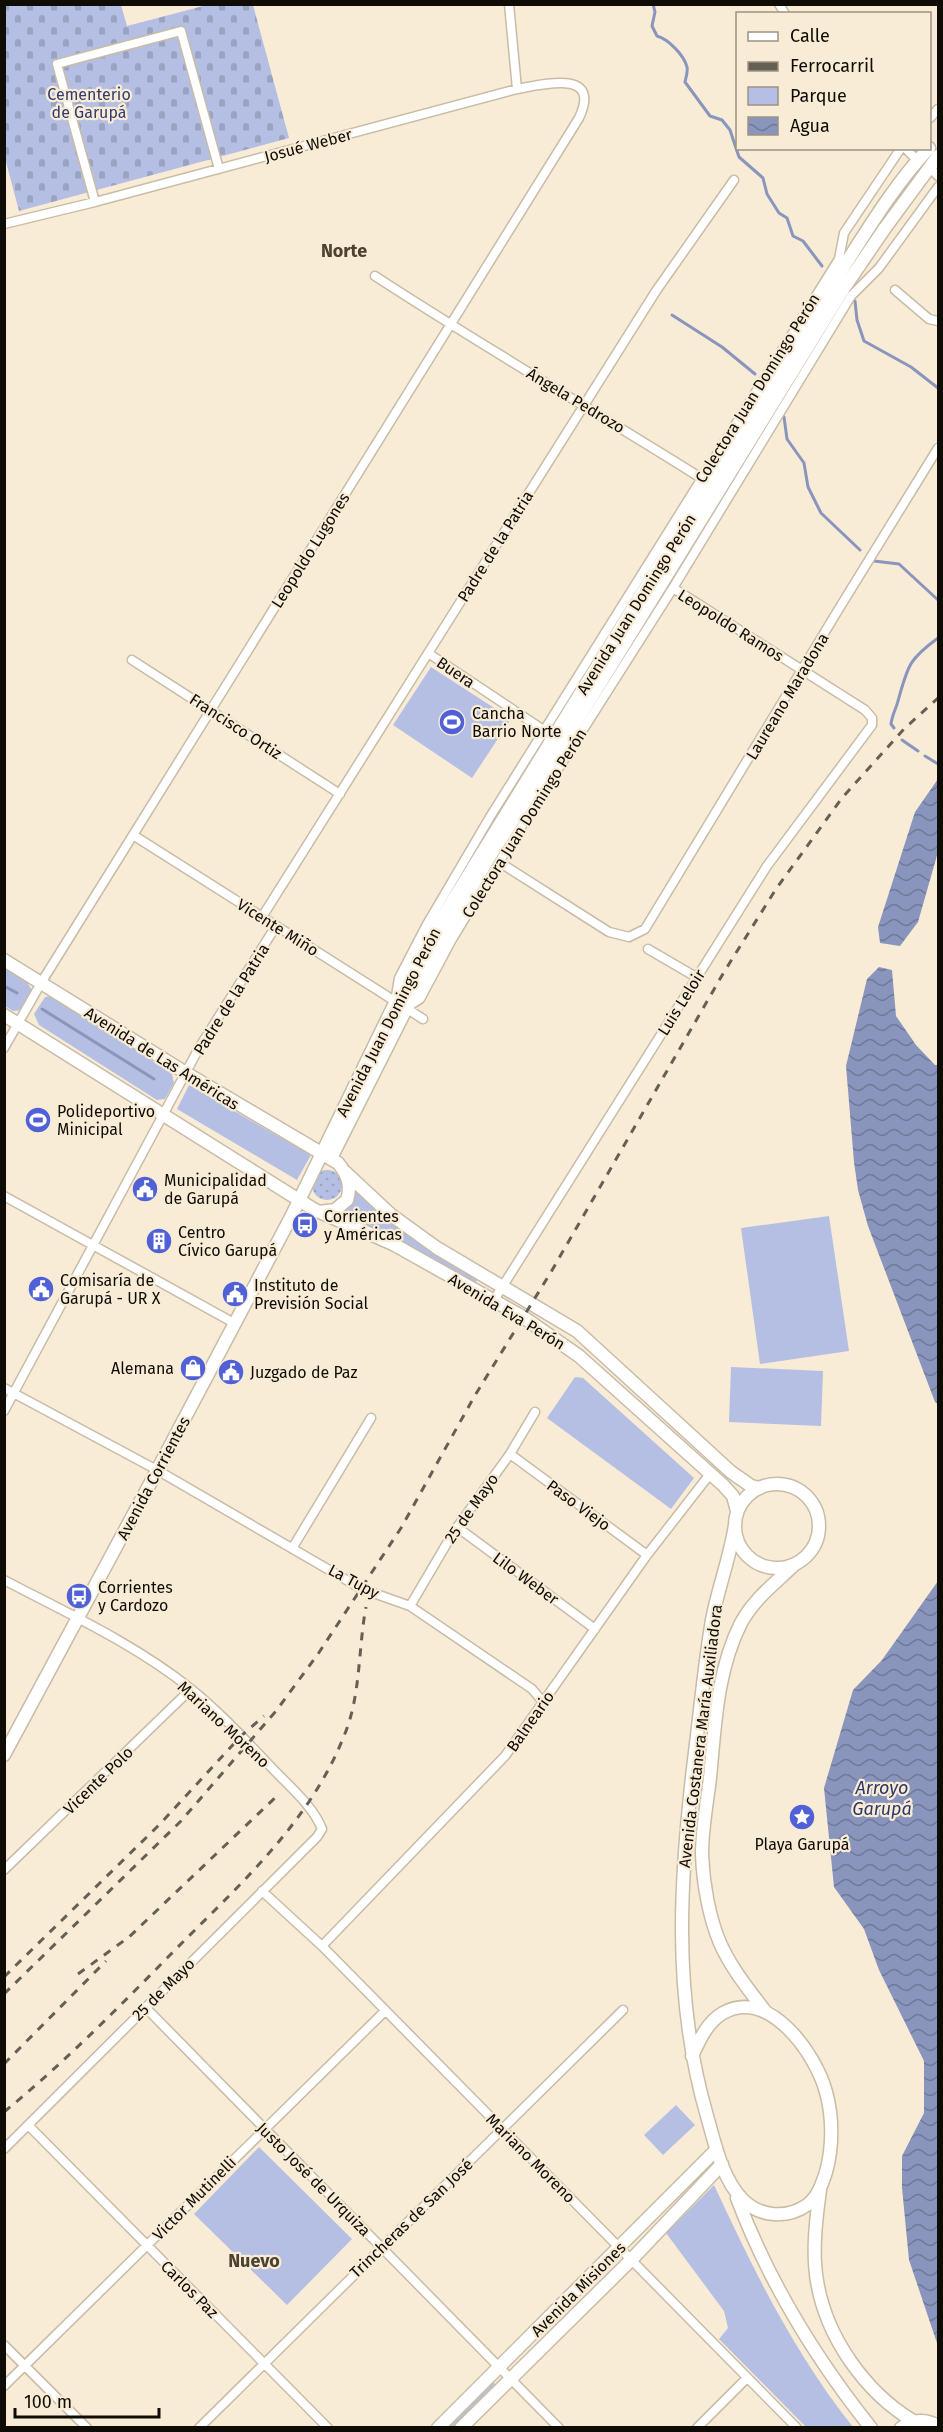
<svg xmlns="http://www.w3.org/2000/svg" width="943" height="2432" font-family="'Fira Sans',sans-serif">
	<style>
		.grass { fill: url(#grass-dots) }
		.cemetery { fill: url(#cemetery-stones) }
		.park { fill: #b5bfe4 }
		.water { fill: url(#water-waves) }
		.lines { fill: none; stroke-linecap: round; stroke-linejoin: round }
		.stream { stroke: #8a95bd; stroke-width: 3 }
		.minor-casing { stroke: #c8bca7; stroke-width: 11 }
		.secondary-casing { stroke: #c8bca7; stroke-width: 15 }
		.minor { stroke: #fff; stroke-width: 8 }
		.secondary { stroke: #fff; stroke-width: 12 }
		.rail { stroke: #665f53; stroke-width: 3; stroke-dasharray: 8 8; stroke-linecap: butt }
		.labels { text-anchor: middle; stroke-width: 4.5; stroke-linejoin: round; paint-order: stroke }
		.park-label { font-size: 16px; fill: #313b6f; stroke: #f8ecd6 }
		.street-label { font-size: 16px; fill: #0f0b05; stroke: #f8ecd6 }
		.poi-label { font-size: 16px; fill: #0f0b05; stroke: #f8ecd6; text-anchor: start }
		.neighbourhood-label { font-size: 18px; font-weight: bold; fill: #4b4230; stroke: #f8ecd6 }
		.water-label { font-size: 18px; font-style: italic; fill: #2d376a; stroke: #f8ecd6 }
	</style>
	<defs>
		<pattern id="grass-dots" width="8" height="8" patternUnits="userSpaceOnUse" patternTransform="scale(1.5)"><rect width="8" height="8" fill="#b5bfe4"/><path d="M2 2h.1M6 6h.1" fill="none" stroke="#9aa3c2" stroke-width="1.8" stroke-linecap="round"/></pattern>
		<pattern id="cemetery-stones" width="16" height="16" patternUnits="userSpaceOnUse" patternTransform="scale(1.5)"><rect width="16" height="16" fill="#b5bfe4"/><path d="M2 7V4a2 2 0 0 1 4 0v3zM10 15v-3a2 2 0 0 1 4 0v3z" fill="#9aa3c2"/></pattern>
		<pattern id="water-waves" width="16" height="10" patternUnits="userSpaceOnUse" patternTransform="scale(1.5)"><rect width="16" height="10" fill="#8a95bd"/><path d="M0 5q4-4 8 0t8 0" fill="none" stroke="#6f7898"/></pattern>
	</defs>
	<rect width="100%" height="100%" fill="#f8ecd6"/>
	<path class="grass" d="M312 1185a15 15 0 1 1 30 0a15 15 0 1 1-30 0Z
		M490,2379L496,2385L454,2427L443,2428Z"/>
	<path class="cemetery" d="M4,5H121L127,26L207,5H253L289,138L19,211L5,158Z"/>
	<path class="park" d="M431,667L511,719L472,778L393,725Z
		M4,967L27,982L33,992L25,1010L13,1011L5,1006Z
		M53,996L172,1074L174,1083L165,1099L157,1100L39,1025L34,1014L45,997Z
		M189,1085L311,1155L297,1180L177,1109Z
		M355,1189L476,1277L477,1281L473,1283L341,1211Z
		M829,1216L849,1351L760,1364L741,1228Z
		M731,1367L823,1371L821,1426L729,1422Z
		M575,1377L583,1378L694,1478L671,1509L547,1418Z
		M676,2105L695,2125L663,2155L644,2135Z
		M259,2147L352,2239L287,2305L194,2214Z
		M714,2185C754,2271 794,2353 853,2427H806L719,2339L728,2328L724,2311L666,2233Z"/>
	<path class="water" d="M938,779V852L918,922L900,946L880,943L878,927L915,812Z
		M879,967L892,970L896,1016L916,1045L935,1065H938V1404L935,1402L868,1226L858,1190L854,1162L846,1066L867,979Z
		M938,1581V2346L909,2260L902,2188V2156L924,2113V2061L879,1970L864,1929L834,1887L824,1788L853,1690L882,1660Z"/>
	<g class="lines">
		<path class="stream" d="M653,4L655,12L652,26L657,36C668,39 684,55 687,67C688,72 686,77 685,82L710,116L722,120L730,130L739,157L763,178L767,194L779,213L787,218L793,236L803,241L822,266
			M855,301L857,320L864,341L911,367L938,388
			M672,315L722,347L755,374
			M784,417L787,439L804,463L808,487L821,513L860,550
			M874,561L899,564L938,600
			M894,728L891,724C892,715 896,709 898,701C908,666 908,660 938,638
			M902,740L918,751
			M925,756L938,764
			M4,986L17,993
			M42,1009L154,1079"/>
		<defs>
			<path id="minor" d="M509,4L517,89
				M779,4L785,14
				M930,118L938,109
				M905,148L917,160
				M929,167L938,176
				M95,202L57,64L181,31L219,169
				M4,224L95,202L517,89C544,84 602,69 579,118L41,983L4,1048
				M375,276C482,346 593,410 701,478
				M895,290L929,319L938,321
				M428,653L545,731
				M132,660L340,794
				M133,835L423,1019
				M499,862L609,932L629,937L645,929L840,607L938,448
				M262,917L656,291L734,180
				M648,949L696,977
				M396,996L399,978L426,926L490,817L839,259L844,233L901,148
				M409,1006L420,999L451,941L499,862L673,588L851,296L879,268L938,187
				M4,1196L234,1323
				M494,1300L767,866L872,725V718L865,710L673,588
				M4,1388L157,1470L362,1589L410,1606L532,1689L543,1702
				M4,1411L199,1048L276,926
				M510,1454L647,1555
				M457,1527L595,1629
				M293,1547L371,1418
				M4,1580C67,1613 135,1644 191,1689C220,1712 247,1742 273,1769C290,1787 313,1806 322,1829L317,1837L4,2149
				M410,1606L453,1533L510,1454L535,1412
				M4,1870L191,1689
				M262,1891L322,1946L797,2428
				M322,1946L505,1756L647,1555L710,1474
				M145,2007L559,2428
				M28,2125L328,2428
				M4,2345L87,2428
				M4,2386L385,2011
				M199,2428L623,2010
				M697,2428L747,2378"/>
			<path id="secondary" d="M4,960L186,1073L338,1163C347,1174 352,1185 347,1200L335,1210L319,1212
				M4,1015L315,1210L393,1244L523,1317L579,1356L723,1485L733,1496L737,1511
				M331,1158L443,936L490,856L577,721L844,288L885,228L938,156
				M345,1172L390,1214L437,1248L577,1331L731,1472L751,1486L760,1488
				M735 1526a42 42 0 1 1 84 0a42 42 0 1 1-84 0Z
				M4,1755L152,1480L291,1217L396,1001L434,931L835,280C864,236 892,187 929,148
				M765,2011C749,1990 731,1968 720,1943C709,1917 703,1883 702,1854C702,1829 707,1803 710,1778C715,1725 717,1670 741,1623C754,1599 774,1584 793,1566
				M692,2056C699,2041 707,2022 723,2013C769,1987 816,2054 826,2092C833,2117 833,2147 826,2172C822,2184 818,2197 807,2205C787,2219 760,2217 743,2200C722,2179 715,2144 707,2116C671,1992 680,1871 696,1744C701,1703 705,1661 712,1620C718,1588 730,1558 735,1525
				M820,2190C816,2219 812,2252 817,2281C826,2337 865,2392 913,2421
				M737,2198C768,2280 816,2359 871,2428
				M438,2428L716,2150
				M461,2428L632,2259L722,2164
				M901,2428C913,2419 926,2419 938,2426"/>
		</defs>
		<use href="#minor" class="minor-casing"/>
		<use href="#secondary" class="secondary-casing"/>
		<use href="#minor" class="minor"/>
		<use href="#secondary" class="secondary"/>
		<path class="rail" d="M78,1974L129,1937L279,1794
			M4,1977L160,1824L241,1736L264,1716
			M4,1994L181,1821L276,1711L318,1654L401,1528L474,1397L551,1272L724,972L776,889L842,798L904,729L938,698
			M4,2064L106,1961
			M4,2112C64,2063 119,2007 173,1952C238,1886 309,1824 344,1736C361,1696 358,1649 366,1607"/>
	</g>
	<defs>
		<symbol id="stadium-disc" viewBox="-11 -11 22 22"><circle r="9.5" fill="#5060d6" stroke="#f8ecd6"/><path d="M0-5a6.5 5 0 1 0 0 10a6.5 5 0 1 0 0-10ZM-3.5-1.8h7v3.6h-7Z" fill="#fff"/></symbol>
		<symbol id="civic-disc" viewBox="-11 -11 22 22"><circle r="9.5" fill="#5060d6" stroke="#f8ecd6"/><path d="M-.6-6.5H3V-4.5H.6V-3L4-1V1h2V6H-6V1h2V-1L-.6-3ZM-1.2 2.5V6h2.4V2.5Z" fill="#fff"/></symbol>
		<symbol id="bus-disc" viewBox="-11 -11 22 22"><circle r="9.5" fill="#5060d6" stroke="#f8ecd6"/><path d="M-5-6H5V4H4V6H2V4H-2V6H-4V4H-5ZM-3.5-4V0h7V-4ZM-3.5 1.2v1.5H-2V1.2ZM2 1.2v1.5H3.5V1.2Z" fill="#fff"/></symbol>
		<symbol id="building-disc" viewBox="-11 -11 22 22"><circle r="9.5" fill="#5060d6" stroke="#f8ecd6"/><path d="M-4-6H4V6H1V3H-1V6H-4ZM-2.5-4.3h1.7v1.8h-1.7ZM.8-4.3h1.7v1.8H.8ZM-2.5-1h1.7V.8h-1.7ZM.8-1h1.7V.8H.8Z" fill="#fff"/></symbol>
		<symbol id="shop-disc" viewBox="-11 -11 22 22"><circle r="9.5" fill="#5060d6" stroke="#f8ecd6"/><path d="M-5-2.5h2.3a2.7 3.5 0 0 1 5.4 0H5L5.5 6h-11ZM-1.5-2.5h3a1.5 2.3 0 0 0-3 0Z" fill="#fff"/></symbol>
		<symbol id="sight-disc" viewBox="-11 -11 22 22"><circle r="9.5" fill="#5060d6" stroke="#f8ecd6"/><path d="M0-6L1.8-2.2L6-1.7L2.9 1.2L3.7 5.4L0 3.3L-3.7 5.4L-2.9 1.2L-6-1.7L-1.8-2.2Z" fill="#fff"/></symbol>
	</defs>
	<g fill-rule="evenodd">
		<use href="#stadium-disc" x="437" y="707" width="30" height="30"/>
		<use href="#stadium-disc" x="23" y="1105" width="30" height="30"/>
		<use href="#civic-disc" x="130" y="1174" width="30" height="30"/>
		<use href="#bus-disc" x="290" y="1210" width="30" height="30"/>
		<use href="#building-disc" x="144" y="1226" width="30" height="30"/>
		<use href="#civic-disc" x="26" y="1274" width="30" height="30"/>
		<use href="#civic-disc" x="220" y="1279" width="30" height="30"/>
		<use href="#shop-disc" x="178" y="1353" width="30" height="30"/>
		<use href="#civic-disc" x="216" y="1357" width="30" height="30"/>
		<use href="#bus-disc" x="64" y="1581" width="30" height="30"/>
		<use href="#sight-disc" x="787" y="1802" width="30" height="30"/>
	</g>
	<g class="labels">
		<g class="park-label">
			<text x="89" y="100">Cementerio<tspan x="89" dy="18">de Garupá</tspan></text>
		</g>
		<g class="street-label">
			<text transform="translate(308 145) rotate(-15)" y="6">Josué Weber</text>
			<text transform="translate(757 388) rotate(-58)" y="6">Colectora Juan Domingo Perón</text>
			<text transform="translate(576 400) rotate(31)" y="6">Ángela Pedrozo</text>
			<text transform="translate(495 546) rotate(-58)" y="6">Padre de la Patria</text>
			<text transform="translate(310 550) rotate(-58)" y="6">Leopoldo Lugones</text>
			<text transform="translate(636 604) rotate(-58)" y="6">Avenida Juan Domingo Perón</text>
			<text transform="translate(731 625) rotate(32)" y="6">Leopoldo Ramos</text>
			<text transform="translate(456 672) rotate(34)" y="6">Buera</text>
			<text transform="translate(787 696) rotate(-59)" y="6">Laureano Maradona</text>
			<text transform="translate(236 726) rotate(33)" y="6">Francisco Ortiz</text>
			<text transform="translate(524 823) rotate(-58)" y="6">Colectora Juan Domingo Perón</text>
			<text transform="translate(278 927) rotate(32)" y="6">Vicente Miño</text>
			<text transform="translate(231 999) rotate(-58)" y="6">Padre de la Patria</text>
			<text transform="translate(681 1002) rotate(-58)" y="6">Luis Leloir</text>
			<text transform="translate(388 1022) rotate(-63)" y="6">Avenida Juan Domingo Perón</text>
			<text transform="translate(162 1058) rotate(32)" y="6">Avenida de Las Américas</text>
			<text transform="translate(507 1311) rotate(31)" y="6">Avenida Eva Perón</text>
			<text transform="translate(153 1478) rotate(-62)" y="6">Avenida Corrientes</text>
			<text transform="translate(579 1505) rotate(36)" y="6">Paso Viejo</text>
			<text transform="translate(471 1508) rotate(-55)" y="6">25 de Mayo</text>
			<text transform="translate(526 1578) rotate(36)" y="6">Lilo Weber</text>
			<text transform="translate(354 1581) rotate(28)" y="6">La Tupy</text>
			<text transform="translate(530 1721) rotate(-55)" y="6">Balneario</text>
			<text transform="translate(224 1724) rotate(43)" y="6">Mariano Moreno</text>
			<text transform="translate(700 1736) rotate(-83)" y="6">Avenida Costanera María Auxiliadora</text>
			<text transform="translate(98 1780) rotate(-44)" y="6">Vicente Polo</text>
			<text transform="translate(163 1989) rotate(-45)" y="6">25 de Mayo</text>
			<text transform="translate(531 2158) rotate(45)" y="6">Mariano Moreno</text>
			<text transform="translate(314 2179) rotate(45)" y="6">Justo José de Urquiza</text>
			<text transform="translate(194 2198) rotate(-45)" y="6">Victor Mutinelli</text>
			<text transform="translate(411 2218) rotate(-44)" y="6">Trincheras de San José</text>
			<text transform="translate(190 2289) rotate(45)" y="6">Carlos Paz</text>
			<text transform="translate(578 2289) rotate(-45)" y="6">Avenida Misiones</text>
		</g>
		<g class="poi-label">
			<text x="472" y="719">Cancha<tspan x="472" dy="18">Barrio Norte</tspan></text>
			<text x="57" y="1117">Polideportivo<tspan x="57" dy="18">Minicipal</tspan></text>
			<text x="164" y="1186">Municipalidad<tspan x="164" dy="18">de Garupá</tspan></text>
			<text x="324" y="1222">Corrientes<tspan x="324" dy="18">y Américas</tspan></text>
			<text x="178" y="1238">Centro<tspan x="178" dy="18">Cívico Garupá</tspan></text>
			<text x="60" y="1286">Comisaría de<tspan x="60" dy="18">Garupá - UR X</tspan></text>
			<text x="254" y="1291">Instituto de<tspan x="254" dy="18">Previsión Social</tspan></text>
			<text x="174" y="1374" text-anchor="end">Alemana</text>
			<text x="250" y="1378">Juzgado de Paz</text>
			<text x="98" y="1593">Corrientes<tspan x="98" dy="18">y Cardozo</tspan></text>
			<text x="802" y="1850" text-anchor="middle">Playa Garupá</text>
		</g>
		<g class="neighbourhood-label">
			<text x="344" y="257">Norte</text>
			<text x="254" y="2267">Nuevo</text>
		</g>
		<g class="water-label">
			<text x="882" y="1794">Arroyo<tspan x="882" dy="21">Garupá</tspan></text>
		</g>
	</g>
	<rect width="943" height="2432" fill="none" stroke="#0f0b05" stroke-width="12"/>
	<rect x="736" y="12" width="195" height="138" fill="#f8ecd6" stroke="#9b9282" stroke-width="1.5"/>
	<rect x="748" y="32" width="30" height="9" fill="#ffffff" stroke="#9b9282" stroke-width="1.5"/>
	<text x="790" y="42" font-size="18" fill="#0f0b05">Calle</text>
	<rect x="748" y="62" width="30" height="9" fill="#665f53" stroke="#9b9282" stroke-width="1.5"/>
	<text x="790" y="72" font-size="18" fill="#0f0b05">Ferrocarril</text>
	<rect x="748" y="87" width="30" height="18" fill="#b5bfe4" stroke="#9b9282" stroke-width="1.5"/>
	<text x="790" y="102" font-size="18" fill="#0f0b05">Parque</text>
	<rect x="748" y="117" width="30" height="18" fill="url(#water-waves)" stroke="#9b9282" stroke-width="1.5"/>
	<text x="790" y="132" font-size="18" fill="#0f0b05">Agua</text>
	<path d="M15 2408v9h144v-9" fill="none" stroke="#0f0b05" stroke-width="3"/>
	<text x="24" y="2408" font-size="18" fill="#0f0b05" stroke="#f8ecd6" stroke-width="4.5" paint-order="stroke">100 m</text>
</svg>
